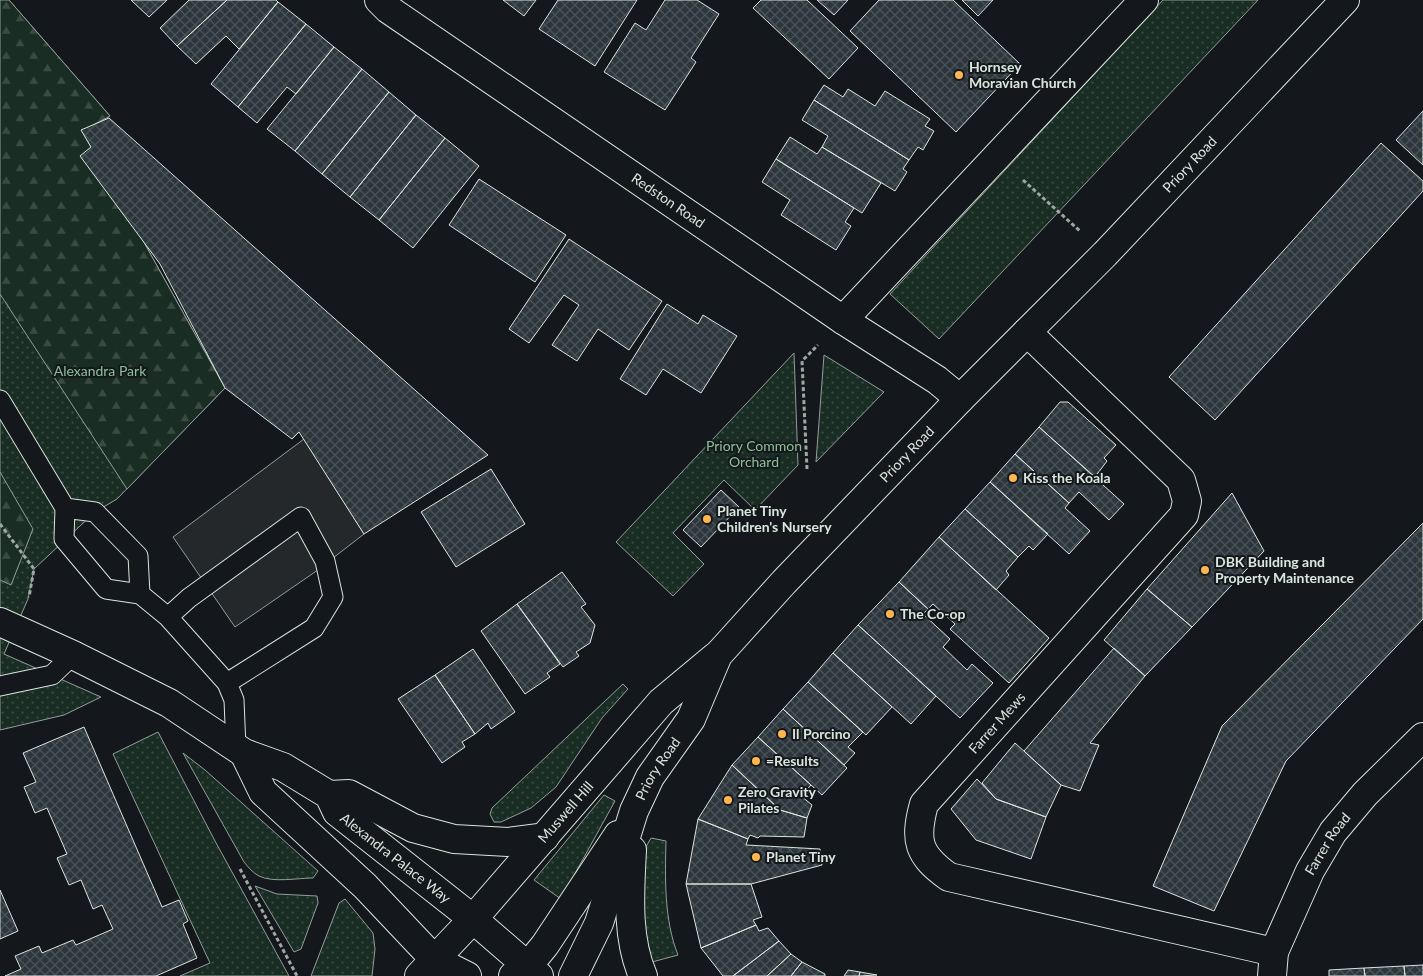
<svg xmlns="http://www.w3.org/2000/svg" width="1423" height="976" font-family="Lato,sans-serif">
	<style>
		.green { fill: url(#green-dots); stroke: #939e99 }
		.forest { fill: url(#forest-firs); stroke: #939e99 }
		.parking { fill: #24282b; stroke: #939e99 }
		.building { fill: url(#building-cross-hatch); stroke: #d8e6dc }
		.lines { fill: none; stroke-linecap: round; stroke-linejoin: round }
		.service-casing { stroke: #d8e6dc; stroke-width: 21 }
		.minor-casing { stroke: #d8e6dc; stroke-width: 30 }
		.tertiary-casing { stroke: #d8e6dc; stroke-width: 30 }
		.primary-casing { stroke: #d8e6dc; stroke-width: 30 }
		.path { stroke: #9da8a2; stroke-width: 3; stroke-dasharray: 4 2.5; stroke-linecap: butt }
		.service { stroke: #14181c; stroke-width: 19 }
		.minor { stroke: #14181c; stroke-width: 28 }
		.tertiary { stroke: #14181c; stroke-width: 28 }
		.primary { stroke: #14181c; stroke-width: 28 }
		.poi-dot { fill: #ffb74d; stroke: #14181c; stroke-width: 2 }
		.labels { text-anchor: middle; stroke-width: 4; stroke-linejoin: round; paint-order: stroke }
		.poi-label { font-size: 14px; font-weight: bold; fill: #d8e6dc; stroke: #14181c; text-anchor: start }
		.street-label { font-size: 14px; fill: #d8e6dc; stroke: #14181c }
		.park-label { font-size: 14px; fill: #8ac095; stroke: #14181c }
	</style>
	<defs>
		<pattern id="green-dots" width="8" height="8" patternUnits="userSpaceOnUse" patternTransform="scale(1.25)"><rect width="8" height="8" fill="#1a2d24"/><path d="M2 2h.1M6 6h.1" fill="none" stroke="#3b4b43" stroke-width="1.8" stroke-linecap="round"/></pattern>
		<pattern id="forest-firs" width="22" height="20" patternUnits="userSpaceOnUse" patternTransform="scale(1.25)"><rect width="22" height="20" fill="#1a2d24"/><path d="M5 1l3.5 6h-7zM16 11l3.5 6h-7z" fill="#3b4b43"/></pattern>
		<pattern id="building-cross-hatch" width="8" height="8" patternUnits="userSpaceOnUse" patternTransform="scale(1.25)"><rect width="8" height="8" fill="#2c363c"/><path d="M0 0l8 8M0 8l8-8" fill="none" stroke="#4a5358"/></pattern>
	</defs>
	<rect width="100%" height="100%" fill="#14181c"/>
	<path class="green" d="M0,0H9L110,116L82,131L225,388L117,499L95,512L34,569L28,599L4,654L101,697L64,715L0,730Z
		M1163,0H1258L939,339L890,294Z
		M794,353L798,465L755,510L724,480L673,533L704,564L673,596L616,542Z
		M824,355L884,392L816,462Z
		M623,684L628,689L602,718L556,787L531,808L501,822H494L490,814L492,808Z
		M158,732L215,841L289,976H180L210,963L113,754Z
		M183,753L205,770L318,871L313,878C298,878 273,883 259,876C253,873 248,867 244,862Z
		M604,795L615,801L561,899L534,880Z
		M651,838L666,841C665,878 664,920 678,955L652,962L643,941L640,857Z
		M255,886L277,894L317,896L318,903L301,949L294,952Z
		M345,899L373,933L375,949L372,976H311L339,903Z"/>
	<path class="forest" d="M0,0H9L110,116L82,131L225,388L127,489L0,294Z
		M0,472L33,529L11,585L0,580Z"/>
	<path class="parking" d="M304,439L364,534L315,572L235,627L173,537Z"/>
	<path class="building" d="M131,0H167L149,17Z
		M189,0H227L177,46L160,28Z
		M227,0H276L278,2L239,49L226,36L196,64L177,46Z
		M503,0H536L524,16Z
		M558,0H637L595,66L539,29Z
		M665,0H697L719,14L691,58L696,62L665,110L604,72L635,23L646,30Z
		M761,0H807L858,48L829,79L753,8Z
		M817,0H848L834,15Z
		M879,0H953L1020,64L956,132L850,31Z
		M962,0H993L978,16Z
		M278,2L306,24L238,107L211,84Z
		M306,24L334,47L296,94L287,87L257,123L238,107Z
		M334,47L362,69L295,151L267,129Z
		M362,69L389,92L322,174L295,151Z
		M824,85L843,97L848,89L875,106L885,91L930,119L925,126L934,131L923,150L918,147L909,160L814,100Z
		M389,92L416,115L350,197L322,174Z
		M814,100L909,160L903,169L907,172L895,191L822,147L828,136L802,120Z
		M1423,111V165L1396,140Z
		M416,115L445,138L379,220L350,197Z
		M109,118L488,455L364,534L299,432L292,439L225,388L160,264L80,156L91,147L81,130Z
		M790,137L817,154L822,147L881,183L862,213L776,159Z
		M445,138L479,166L413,248L379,220Z
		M1381,143L1423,181V191L1215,420L1169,377Z
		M776,159L854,208L845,222L851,226L836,250L781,215L790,200L762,182Z
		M479,179L566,235L535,282L449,225Z
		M569,239L662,301L629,350L598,329L577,361L552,345L579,305L564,295L529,343L509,329Z
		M667,304L698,324L703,315L737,336L701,393L663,369L646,395L620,379Z
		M1060,402H1068L1116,445L1104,458L1107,461L1095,477L1039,427Z
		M1039,427L1124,504L1109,520L1079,492L1069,503L1015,454Z
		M1015,454L1069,503L1065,508L1090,531L1069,554L990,482Z
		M491,469L525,524L456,567L421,512Z
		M990,482L1048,534L1033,550L1029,546L1018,557L965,509Z
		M721,490L739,507L701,547L683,530Z
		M1232,493L1264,551L1192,627L1147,589Z
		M965,509L1018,557L1006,571L1009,575L996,590L939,537Z
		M1423,523V619L1286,761L1214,911L1153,886L1222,726Z
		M939,537L1049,638L1009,683L950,629L955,624L933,604L928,609L899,582Z
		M562,572L586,604L581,607L595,625L590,643L576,652L579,656L563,667L517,604Z
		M899,582L928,609L923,614L950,639L943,647L967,670L972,664L993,683L960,718L858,625Z
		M1147,589L1192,627L1145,676L1104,640Z
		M517,604L560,664L547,673L550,677L525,694L481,631Z
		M858,625L936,696L911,724L833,653Z
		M1114,648L1145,676L1090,743L1099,745L1080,791L1061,785L1024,751Z
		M473,649L515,712L491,729L488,723L475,734L435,675Z
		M833,653L892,707L866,735L808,682Z
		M435,675L475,734L462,742L465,747L442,763L398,699Z
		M808,682L863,732L848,747L855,753L844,765L783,709Z
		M783,709L847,768L822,795L758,737Z
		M84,727L162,907L179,900L188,921L183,924L197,958L156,976H5L21,969L15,956L39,946L42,953L73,940L76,945L113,929L102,905L93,909L81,880L69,885L57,858L67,854L47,808L35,813L24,787L36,782L23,753Z
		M758,737L811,785L801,796L812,805L807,818L780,810L732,765Z
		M1015,743L1061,785L1046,817L996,799L982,783Z
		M732,765L780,810L807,818L804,837L760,836L758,838L750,835L748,839L698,819Z
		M977,779L996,799L1046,817L1031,859L976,840L951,809Z
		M698,819L748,839L746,845L820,849L822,865L751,884H686Z
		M686,884H751L762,917L753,920L756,925L701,948Z
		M0,890L18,931L0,939Z
		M756,925L759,931L768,928L779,941L733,976H723L701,948Z
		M779,941L791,954L767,976H733Z
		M791,954L802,962L791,976H767Z
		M802,962L825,974V976H791Z
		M1423,965V976H1405L1404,966Z
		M1404,966L1405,976H1365L1364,968Z
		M1364,968L1365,976H1329V970Z
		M848,970L860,972L859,976H844Z
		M860,972L877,975L859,976Z"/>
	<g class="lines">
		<defs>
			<path id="service" d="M0,400L65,508L64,539L106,589L140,594L168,617L227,683L234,700L236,748
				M65,508L95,512L138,556L140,594
				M168,617L189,598L301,517L325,561L333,597L314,628L227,683
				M0,686L52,675L73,655"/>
			<g id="minor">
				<path id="s1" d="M379,0L388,9L843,320L937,380L960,399"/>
				<path d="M843,320L1144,0"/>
				<path d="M1027,332L1181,480L1187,501L1184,515L924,804C914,841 918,855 949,877L1274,952"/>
				<path id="s2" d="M1272,976L1274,952L1310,871L1333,832L1365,794L1423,737"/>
			</g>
			<g id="tertiary">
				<path id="s3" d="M0,622L73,655L169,703L244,753L283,767L329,795L337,812L473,919"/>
				<path d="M244,753L263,792L365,886L435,960"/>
			</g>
			<g id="primary">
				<path d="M329,795L349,794L413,828L454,839L508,842L545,837"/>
				<path d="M632,850C630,891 626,937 643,976"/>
				<path d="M473,919L539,976"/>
				<path d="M435,960L467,976"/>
				<path id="s4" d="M419,976L473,919L661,702L715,657"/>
				<path d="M513,976L528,966L545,945L618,835"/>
				<path id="s5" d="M573,976L599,923L634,811L650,777L691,719L718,655L784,582L960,399L1105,254L1345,0"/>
			</g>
		</defs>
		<use href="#service" class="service-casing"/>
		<use href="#minor" class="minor-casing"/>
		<use href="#tertiary" class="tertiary-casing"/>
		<use href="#primary" class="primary-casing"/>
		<path class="path" d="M1023,180L1080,231
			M807,469L802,361L818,345
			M0,524L34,569L29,597
			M240,869L297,976"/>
		<use href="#service" class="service"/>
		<use href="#minor" class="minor"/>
		<use href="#tertiary" class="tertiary"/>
		<use href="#primary" class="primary"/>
	</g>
	<g class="poi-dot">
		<circle cx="959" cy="75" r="5"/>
		<circle cx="1013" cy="478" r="5"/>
		<circle cx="707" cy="519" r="5"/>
		<circle cx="1205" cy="570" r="5"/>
		<circle cx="890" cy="614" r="5"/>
		<circle cx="782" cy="734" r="5"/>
		<circle cx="756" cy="761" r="5"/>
		<circle cx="728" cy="800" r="5"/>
		<circle cx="756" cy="857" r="5"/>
	</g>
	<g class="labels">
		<g class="poi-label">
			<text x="969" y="72">Hornsey<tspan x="969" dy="16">Moravian Church</tspan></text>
			<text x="1023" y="483">Kiss the Koala</text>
			<text x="717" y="516">Planet Tiny<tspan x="717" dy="16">Children's Nursery</tspan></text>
			<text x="1215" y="567">DBK Building and<tspan x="1215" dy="16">Property Maintenance</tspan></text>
			<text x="900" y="619">The Co-op</text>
			<text x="792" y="739">Il Porcino</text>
			<text x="766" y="766">=Results</text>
			<text x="738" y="797">Zero Gravity<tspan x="738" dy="16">Pilates</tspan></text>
			<text x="766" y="862">Planet Tiny</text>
		</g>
		<g class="street-label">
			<text dy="5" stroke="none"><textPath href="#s5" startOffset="1035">Priory Road</textPath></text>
			<text dy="5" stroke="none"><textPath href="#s1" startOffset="352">Redston Road</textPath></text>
			<text dy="5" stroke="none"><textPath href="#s5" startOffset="630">Priory Road</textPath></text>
			<text transform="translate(997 723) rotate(-48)" y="5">Farrer Mews</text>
			<text dy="5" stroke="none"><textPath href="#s5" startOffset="225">Priory Road</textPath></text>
			<text dy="5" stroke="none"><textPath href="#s4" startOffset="220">Muswell Hill</textPath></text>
			<text dy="5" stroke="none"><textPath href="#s2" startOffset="145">Farrer Road</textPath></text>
			<text dy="5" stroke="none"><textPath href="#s3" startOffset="466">Alexandra Palace Way</textPath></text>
		</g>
		<g class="park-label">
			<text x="100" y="376">Alexandra Park</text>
			<text x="754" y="451">Priory Common<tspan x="754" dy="16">Orchard</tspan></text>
		</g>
	</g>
</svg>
